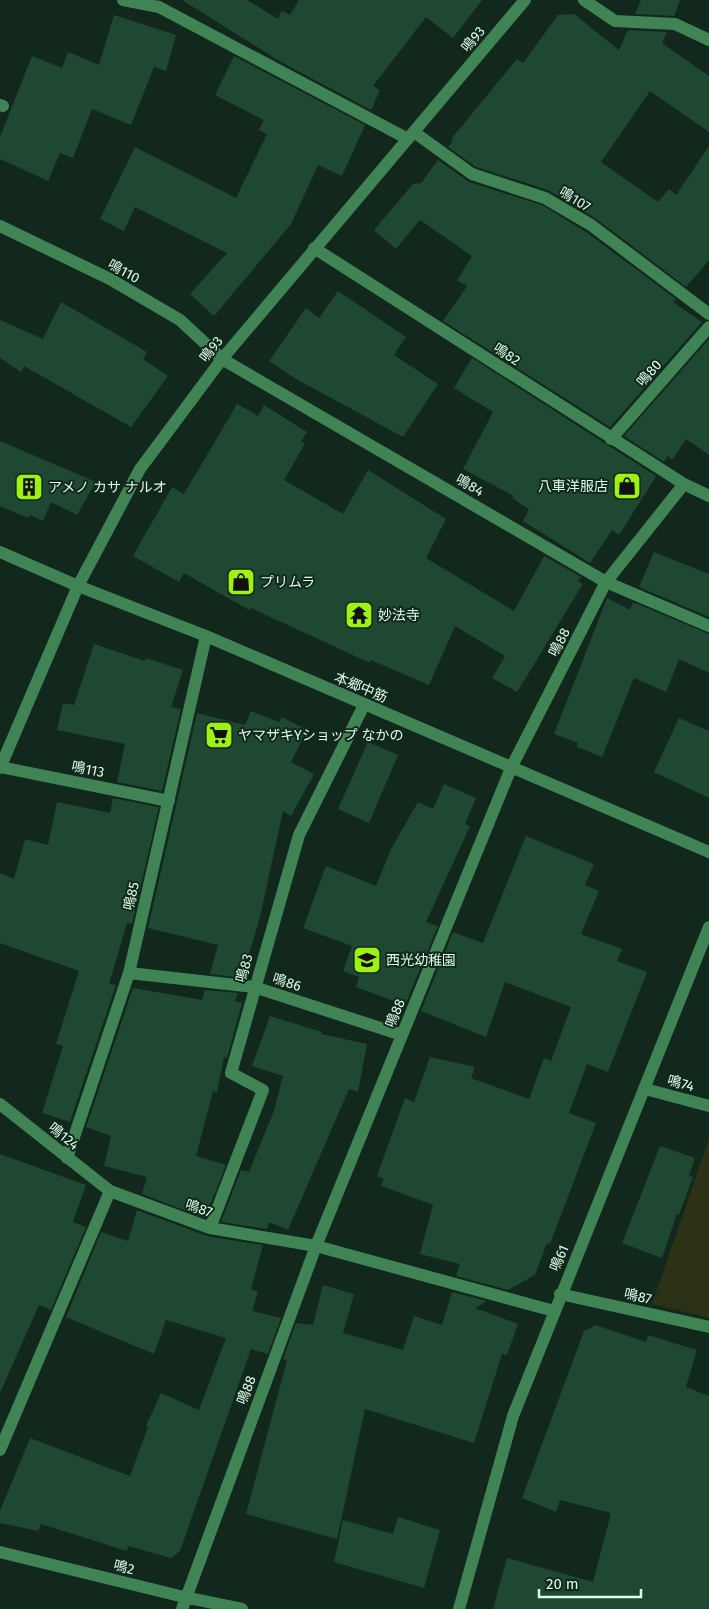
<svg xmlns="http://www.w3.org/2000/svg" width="709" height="1609" font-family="'Fira Sans','Noto Sans JP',sans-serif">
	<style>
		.green { fill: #2b3215 }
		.building { fill: #1f4833 }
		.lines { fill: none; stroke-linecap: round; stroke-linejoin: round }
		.minor { stroke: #408455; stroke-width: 12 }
		.labels { text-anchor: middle; stroke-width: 4; stroke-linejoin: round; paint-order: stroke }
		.street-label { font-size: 14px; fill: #dbfde8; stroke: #12281c }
		.poi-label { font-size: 14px; fill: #dbfde8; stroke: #12281c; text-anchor: start }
	</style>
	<rect width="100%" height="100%" fill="#12281c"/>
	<path class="green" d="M709,1139V1318L652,1304Z"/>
	<path class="building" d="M182,0H247L278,19L282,11L290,15L299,0H482L453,38L426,17L373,86L380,90L371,110L281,62Z
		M641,0H680L674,16L635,14Z
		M574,14L619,50L628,30L667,32L662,43L709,76V132L650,91L601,162L658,202L669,189L676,195L709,146V260L686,287L595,218L548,190L476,167L448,147L453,140L452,138L517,59L523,63L558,15Z
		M114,15L176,35L166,71L154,67L131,125L92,109L73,158L60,153L48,181L0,159V137L32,56L62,68L68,52L99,65Z
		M234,56L365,125L342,176L318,165L291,224L214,316L190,294L227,253L135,207L124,231L100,219L135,147L236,198L267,134L259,130L264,120L215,95Z
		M438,160L469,182L542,205L586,232L676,299L673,302L702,322L610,427L443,321L467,286L457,280L472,256L420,220L396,249L374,230L413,184L421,183Z
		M338,291L406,337L394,355L438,384L403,437L296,379L269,361L306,308L319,318Z
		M61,302L147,352L143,359L168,376L131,427L24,366L21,372L0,358V320L43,339Z
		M709,339V455L686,439L672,460L668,456L664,462L624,436Z
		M472,358L656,476L619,535L612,530L590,563L523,521L529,509L512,498L514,496L463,469L493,412L454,388Z
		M237,404L258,416L264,405L307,432L301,441L305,444L284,480L343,514L368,470L446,519L426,558L514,611L544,556L581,577L578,581L583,584L517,692L492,678L505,656L455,626L429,685L371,660L370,663L251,608L249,610L184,573L179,582L133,556L172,487L184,494Z
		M0,441L96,482L77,515L51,502L43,521L30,515L28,518L0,506Z
		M654,552L709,574V617L639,587Z
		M607,598L630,610L633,602L709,634V673L679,659L666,692L634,678L602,757L577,747L578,743L554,734Z
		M94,644L145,661L146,658L183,670L171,707L181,709L162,791L117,782L125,744L57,730L63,703L74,705Z
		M251,711L279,722L282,717L307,730L291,762L314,774L291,816L283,811L260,917L242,978L210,974L218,945L148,928L197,713L245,725Z
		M679,718L709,731V798L654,772Z
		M368,742L398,755L369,823L338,809Z
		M444,784L476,798L465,824L470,826L426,922L438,926L405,1005L356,987L359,977L343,971L352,946L303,928L326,866L376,886L391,849L418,802L433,809Z
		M113,798L159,807L132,924L127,923L109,984L116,985L70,1122L42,1113L63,1046L56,1044L79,971L0,943V873L14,879L25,839L48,845L57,802L110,813Z
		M526,836L594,864L585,885L599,891L581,934L622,949L617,961L647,972L608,1072L587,1064L569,1113L596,1123L550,1244L547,1243L535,1275L508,1290L456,1276L460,1264L420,1254L433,1205L381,1186L384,1179L377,1176L405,1098L414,1102L430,1057L475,1067L471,1078L529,1099L544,1058L551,1061L571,1007L505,982L486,1037L421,1011L453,932L483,943Z
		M133,988L202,1000L205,990L238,993L235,1001L242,1003L227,1058L224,1057L217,1092L213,1091L196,1156L226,1165L205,1218L142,1194L147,1177L104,1166L111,1136L86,1127Z
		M270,1016L322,1032L321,1034L367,1044L358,1092L349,1089L288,1230L269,1222L267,1229L221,1222L241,1170L249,1172L274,1111L283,1076L252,1066Z
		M660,1146L695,1158L689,1176L693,1177L679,1215L677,1214L662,1258L622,1243Z
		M0,1154L86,1185L73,1222L86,1227L51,1310L39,1305L0,1393Z
		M137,1210L207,1236L263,1245L251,1289L258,1292L252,1311L281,1318L268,1354L251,1349L180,1551L171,1558L128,1546L127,1551L41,1524L38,1531L0,1523V1511L30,1438L130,1476L148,1427L146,1426L161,1393L199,1410L226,1338L166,1320L154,1354L66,1317L101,1232L128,1241Z
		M323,1285L354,1294L343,1333L403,1350L414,1316L442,1325L452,1292L487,1301L475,1308L518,1324L507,1355L502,1354L474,1443L365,1409L337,1539L246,1514L287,1360L283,1359L296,1323L313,1325Z
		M595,1325L646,1342L648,1335L697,1350L686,1387L709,1396V1609H493L507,1558L593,1582L611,1513L560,1500L556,1512L522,1498L584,1331Z
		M398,1517L440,1530L424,1588L334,1562L343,1520L393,1534Z"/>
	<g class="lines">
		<path class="minor" d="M123,0L159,7L408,139
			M584,0L615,21L675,24L709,40
			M0,105L3,106
			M414,132L472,174L545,198L591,225L709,314
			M0,226L110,279L180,320L222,359L606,582L709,626
			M314,248L684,484
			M611,439L709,327
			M0,552L78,586L206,636L709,852
			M0,767L169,801
			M0,768L78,586L140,469L222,359L525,0
			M129,973L254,987L402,1035
			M645,1089L709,1106
			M0,1104L110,1191L210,1228L316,1246L554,1311
			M67,1158L129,973L206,636
			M210,1228L263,1090L231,1073L299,835L364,705
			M560,1294L709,1327
			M0,1450L110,1191
			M0,1552L184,1597L242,1609
			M182,1609L316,1246L511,768L606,582L684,484L709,496
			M459,1609L513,1416L709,927"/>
	</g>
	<defs>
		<symbol id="shop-square" viewBox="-11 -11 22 22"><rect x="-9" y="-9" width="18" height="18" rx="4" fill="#9df212" stroke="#12281c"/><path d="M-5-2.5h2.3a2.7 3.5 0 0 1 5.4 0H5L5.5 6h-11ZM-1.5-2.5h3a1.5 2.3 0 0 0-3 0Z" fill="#111"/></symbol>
		<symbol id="building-square" viewBox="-11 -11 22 22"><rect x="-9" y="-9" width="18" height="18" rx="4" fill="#9df212" stroke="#12281c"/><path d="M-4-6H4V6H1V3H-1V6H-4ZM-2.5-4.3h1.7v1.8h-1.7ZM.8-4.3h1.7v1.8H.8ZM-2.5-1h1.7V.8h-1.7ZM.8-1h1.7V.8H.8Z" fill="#111"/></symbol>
		<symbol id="temple-square" viewBox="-11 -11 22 22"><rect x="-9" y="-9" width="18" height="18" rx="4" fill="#9df212" stroke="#12281c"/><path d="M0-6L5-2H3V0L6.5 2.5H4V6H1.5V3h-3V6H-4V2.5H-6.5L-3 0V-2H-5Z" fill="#111"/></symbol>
		<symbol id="supermarket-square" viewBox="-11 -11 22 22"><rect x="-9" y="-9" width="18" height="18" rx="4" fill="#9df212" stroke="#12281c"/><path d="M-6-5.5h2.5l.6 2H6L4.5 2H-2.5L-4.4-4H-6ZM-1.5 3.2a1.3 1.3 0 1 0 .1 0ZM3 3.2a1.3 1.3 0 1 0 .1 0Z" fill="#111"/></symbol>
		<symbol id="school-square" viewBox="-11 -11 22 22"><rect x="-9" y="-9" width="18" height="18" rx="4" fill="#9df212" stroke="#12281c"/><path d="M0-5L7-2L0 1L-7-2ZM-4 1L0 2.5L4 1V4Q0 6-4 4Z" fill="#111"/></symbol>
	</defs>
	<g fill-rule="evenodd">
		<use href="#shop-square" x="611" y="470" width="32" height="32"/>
		<use href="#building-square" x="13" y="471" width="32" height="32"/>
		<use href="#shop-square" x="225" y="566" width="32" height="32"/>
		<use href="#temple-square" x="343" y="599" width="32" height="32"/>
		<use href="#supermarket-square" x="203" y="719" width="32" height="32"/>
		<use href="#school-square" x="351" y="944" width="32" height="32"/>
	</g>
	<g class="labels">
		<g class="street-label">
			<text transform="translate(473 39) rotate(-50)" y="5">鳴93</text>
			<text transform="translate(575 199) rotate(31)" y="5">鳴107</text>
			<text transform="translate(124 271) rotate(29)" y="5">鳴110</text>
			<text transform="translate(211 349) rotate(-52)" y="5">鳴93</text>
			<text transform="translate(507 354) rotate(33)" y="5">鳴82</text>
			<text transform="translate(649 373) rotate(-49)" y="5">鳴80</text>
			<text transform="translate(470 485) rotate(30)" y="5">鳴84</text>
			<text transform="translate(559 642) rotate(-63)" y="5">鳴88</text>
			<text transform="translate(361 687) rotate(23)" y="5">本郷中筋</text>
			<text transform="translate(88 769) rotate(12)" y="5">鳴113</text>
			<text transform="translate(131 896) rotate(-77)" y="5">鳴85</text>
			<text transform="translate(244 968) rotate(-74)" y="5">鳴83</text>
			<text transform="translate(287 982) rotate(18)" y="5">鳴86</text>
			<text transform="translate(395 1013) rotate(-68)" y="5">鳴88</text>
			<text transform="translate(681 1083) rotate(15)" y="5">鳴74</text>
			<text transform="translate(64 1136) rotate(39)" y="5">鳴124</text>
			<text transform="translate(199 1208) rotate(19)" y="5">鳴87</text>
			<text transform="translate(559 1258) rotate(-67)" y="5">鳴61</text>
			<text transform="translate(638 1296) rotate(13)" y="5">鳴87</text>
			<text transform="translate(246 1390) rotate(-69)" y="5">鳴88</text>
			<text transform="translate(124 1567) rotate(14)" y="5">鳴2</text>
		</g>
		<g class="poi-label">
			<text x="608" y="491" text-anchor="end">八車洋服店</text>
			<text x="48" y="492">アメノ カサ ナルオ</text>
			<text x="260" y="587">プリムラ</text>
			<text x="378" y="620">妙法寺</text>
			<text x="238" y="740">ヤマザキYショップ なかの</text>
			<text x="386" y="965">西光幼稚園</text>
		</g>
	</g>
	<path d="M539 1589v8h102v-8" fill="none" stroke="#dbfde8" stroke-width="2.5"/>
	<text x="546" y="1589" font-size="15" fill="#dbfde8" stroke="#12281c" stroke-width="4" paint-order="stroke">20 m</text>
</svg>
